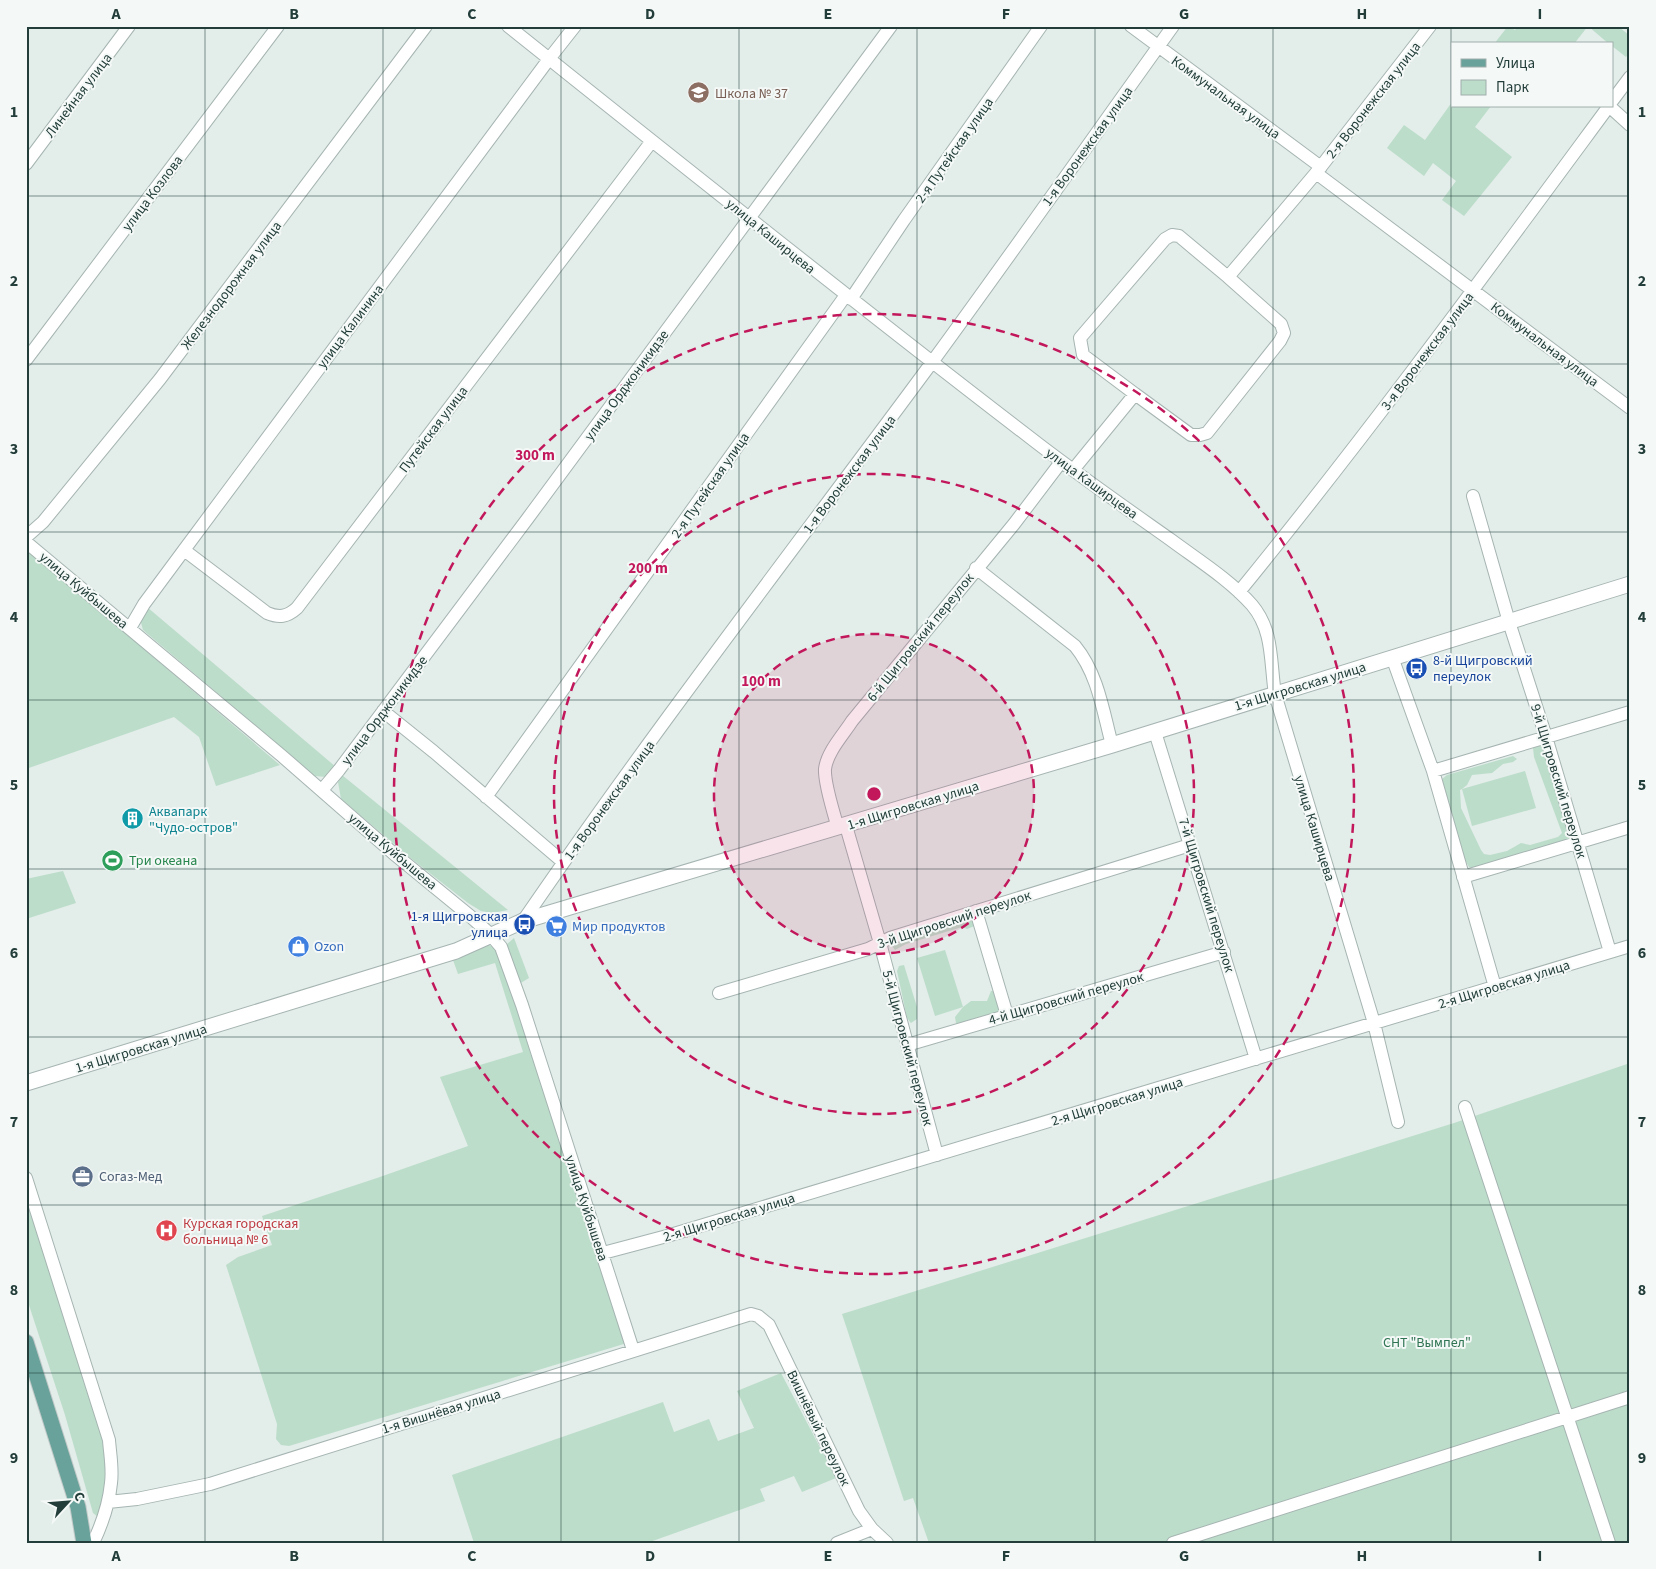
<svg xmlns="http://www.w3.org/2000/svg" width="1656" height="1569" font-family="'Source Sans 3',sans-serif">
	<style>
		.green { fill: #bcddca }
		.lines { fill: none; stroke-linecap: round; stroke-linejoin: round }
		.minor-casing { stroke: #a6b5b2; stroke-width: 14 }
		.tertiary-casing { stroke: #a6b5b2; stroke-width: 17 }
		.primary-casing { stroke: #c1c9c8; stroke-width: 17 }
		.minor { stroke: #fff; stroke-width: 12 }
		.tertiary { stroke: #fff; stroke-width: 15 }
		.primary { stroke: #68a29a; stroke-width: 15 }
		.grid { fill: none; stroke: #233e3a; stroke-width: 1; stroke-opacity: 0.55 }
		.ring { fill: none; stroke: #c2185b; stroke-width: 2.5; stroke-dasharray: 9 6 }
		.labels { text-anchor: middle; stroke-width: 4; stroke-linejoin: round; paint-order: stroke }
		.education-label { font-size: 14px; fill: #785e54; stroke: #f4f9f7; text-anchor: start }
		.street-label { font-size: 14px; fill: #233e3a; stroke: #f4f9f7 }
		.transit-label { font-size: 14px; fill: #164399; stroke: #f4f9f7; text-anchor: start }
		.culture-label { font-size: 14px; fill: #0d838f; stroke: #f4f9f7; text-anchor: start }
		.leisure-label { font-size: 14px; fill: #27864d; stroke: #f4f9f7; text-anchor: start }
		.shop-label { font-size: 14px; fill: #366cbe; stroke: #f4f9f7; text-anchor: start }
		.service-label { font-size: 14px; fill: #4e5e75; stroke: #f4f9f7; text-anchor: start }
		.health-label { font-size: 14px; fill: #be3a42; stroke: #f4f9f7; text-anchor: start }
		.park-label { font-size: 14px; fill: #2e7452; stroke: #f4f9f7 }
		.centre { fill: #c2185b; stroke: #f4f9f7; stroke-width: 2.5 }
		.ring-label { font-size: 15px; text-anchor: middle; font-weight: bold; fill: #c2185b; stroke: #f4f9f7; stroke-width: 4; stroke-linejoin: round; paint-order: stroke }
		.neatline { fill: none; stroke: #233e3a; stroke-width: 2 }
		.grid-label { font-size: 16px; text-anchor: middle; font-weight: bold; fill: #233e3a }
	</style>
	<rect width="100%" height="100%" fill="#e3edea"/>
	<path class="green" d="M1508,26L1515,30L1518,26H1618L1630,36V52L1626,57L1612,46V44H1609L1588,26L1574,44H1494Z
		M1452,102V106H1491L1475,127L1512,157L1464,216L1442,200L1456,181L1433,163L1424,176L1387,148L1404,125L1425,140Z
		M26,549L280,765L216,786L199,737L174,717L26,769Z
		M147,607L336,767L326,777L315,776L143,630L140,619Z
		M1537,745L1542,746L1572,837L1567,844L1474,869L1469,867L1464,858L1442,779L1447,775L1513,756L1517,759L1513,762L1503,764L1492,773L1472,775L1467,785L1462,789L1525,771L1536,808L1472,826L1462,789L1460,790L1461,808L1481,850L1484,854L1490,855L1507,851L1521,843L1530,845L1558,837L1562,833L1534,757L1533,748Z
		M342,775L508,910L492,913L481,911L468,903L413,860L341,799L338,782Z
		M63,871L76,903L26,919V879Z
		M972,918L977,925L967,929L962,927L906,944L895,950L892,946Z
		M514,938L529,978L519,984L513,968L507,944Z
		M486,944L496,948L499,952L530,1050L627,1343L289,1446L281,1445L276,1439L277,1424L226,1265L238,1257L272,1245L262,1216L377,1178L468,1146L440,1077L523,1052L495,963L458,974L453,960L454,957Z
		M945,950L963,1007L971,1001H987L991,991H998L1004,1010L960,1026L956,1023L955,1017L963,1007L935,1016L917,958Z
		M904,965L917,1007V1019L911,1023L907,1018L897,971L899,966Z
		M1630,1063V1543H929L913,1498L904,1501L842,1314L1454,1123Z
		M26,1194L107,1447L108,1465L100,1515L98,1517L93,1513L65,1415L26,1296Z
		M781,1373L836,1478L802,1492L794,1476L760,1489L765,1501L647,1543H474L452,1475L663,1402L674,1432L709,1419L718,1441L754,1428L737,1391Z"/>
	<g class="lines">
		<defs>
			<path id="minor" d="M508,26C681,164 853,302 1028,436C1074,472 1123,506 1171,540C1198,560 1230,580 1252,605C1274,631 1270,663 1275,694L1374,1023L1398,1122
				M1131,26L1321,167
				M1612,101L1630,77
				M1609,106L1630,125
				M26,164L129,26
				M1316,173L1630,408
				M851,299L904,220L1041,26
				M26,360L278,26
				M1135,394L1191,435H1200L1207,433L1280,341L1284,333L1281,324L1228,277L1316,173L1430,26
				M1073,470L1135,394L1083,355L1080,338L1165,239L1172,235L1179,236L1228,277
				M1473,496L1509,622L1546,737L1610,952
				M26,537L43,522L160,379L426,26
				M26,542L282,756L393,853L470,916L490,934L501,947L522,1005L633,1350
				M184,550L267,613C279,618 287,617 297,608L652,141
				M976,568L1075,646C1098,674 1103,711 1112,745
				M1239,592C1368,434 1488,270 1609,106
				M130,628L144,604L184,550L549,59L575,26
				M1392,657L1433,771L1495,987
				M383,711L434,752L563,862
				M1155,732L1256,1059
				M1433,771L1630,712
				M322,790L339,770L528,518L891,26
				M486,797L846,295
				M846,826L880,943L937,1155
				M838,828C834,814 824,783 825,769C827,752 843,735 852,721L1014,524L1061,462
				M1463,877L1630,827
				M976,911L1007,1015
				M523,921C653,731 794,549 930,365C1012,253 1092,139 1173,26
				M719,993L868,949L890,938L1190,845
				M907,1045L1224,952
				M1465,1107L1609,1543
				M26,1178L109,1440C110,1454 113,1469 111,1483C109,1504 102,1524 93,1543
				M603,1253L667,1236L1630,946
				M108,1502L137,1499L210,1484L751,1314L758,1316L769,1325L859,1511L872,1529L887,1543
				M837,1543L872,1529
				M1173,1543L1630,1397"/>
			<path id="tertiary" d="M26,1083L456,951L523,921L1112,745L1630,584"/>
			<path id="primary" d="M26,1342L78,1507L84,1543"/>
		</defs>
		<use href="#minor" class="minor-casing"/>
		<use href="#tertiary" class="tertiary-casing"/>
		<use href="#primary" class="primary-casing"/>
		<use href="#minor" class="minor"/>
		<use href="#tertiary" class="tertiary"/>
		<use href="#primary" class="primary"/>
	</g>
	<path class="grid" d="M205,26V1543M383,26V1543M561,26V1543M739,26V1543M917,26V1543M1095,26V1543M1273,26V1543M1451,26V1543M26,196H1630M26,364H1630M26,532H1630M26,700H1630M26,869H1630M26,1037H1630M26,1205H1630M26,1373H1630"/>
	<circle cx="874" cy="794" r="160" fill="#c2185b" fill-opacity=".12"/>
	<g class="ring">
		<circle cx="874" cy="794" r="160"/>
		<circle cx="874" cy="794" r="320"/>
		<circle cx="874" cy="794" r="480"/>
	</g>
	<defs>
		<symbol id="school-disc" viewBox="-11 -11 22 22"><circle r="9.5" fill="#8d6e63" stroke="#f4f9f7"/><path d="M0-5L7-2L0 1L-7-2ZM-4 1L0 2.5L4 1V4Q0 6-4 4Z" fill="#fff"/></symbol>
		<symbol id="bus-disc" viewBox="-11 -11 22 22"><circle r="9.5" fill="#1a4fb4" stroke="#f4f9f7"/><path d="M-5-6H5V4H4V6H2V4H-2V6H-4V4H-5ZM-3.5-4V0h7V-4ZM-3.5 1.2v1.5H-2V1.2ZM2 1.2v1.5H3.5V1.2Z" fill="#fff"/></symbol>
		<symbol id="building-disc" viewBox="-11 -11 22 22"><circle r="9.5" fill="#0f9aa8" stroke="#f4f9f7"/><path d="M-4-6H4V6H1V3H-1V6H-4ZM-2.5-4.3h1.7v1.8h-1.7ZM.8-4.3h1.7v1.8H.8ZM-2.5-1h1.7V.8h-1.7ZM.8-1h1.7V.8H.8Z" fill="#fff"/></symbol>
		<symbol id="stadium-disc" viewBox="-11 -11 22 22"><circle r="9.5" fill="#2e9e5b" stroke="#f4f9f7"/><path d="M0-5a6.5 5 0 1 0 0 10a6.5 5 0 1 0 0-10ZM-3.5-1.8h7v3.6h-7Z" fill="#fff"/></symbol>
		<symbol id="supermarket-disc" viewBox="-11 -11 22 22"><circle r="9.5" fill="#3f7fe0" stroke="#f4f9f7"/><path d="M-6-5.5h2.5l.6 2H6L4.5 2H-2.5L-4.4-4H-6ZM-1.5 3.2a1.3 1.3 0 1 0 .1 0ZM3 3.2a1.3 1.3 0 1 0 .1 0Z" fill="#fff"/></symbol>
		<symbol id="shop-disc" viewBox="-11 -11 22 22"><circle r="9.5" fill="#3f7fe0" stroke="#f4f9f7"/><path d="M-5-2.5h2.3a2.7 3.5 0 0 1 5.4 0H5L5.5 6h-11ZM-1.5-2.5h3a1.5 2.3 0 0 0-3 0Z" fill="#fff"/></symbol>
		<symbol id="office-disc" viewBox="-11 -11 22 22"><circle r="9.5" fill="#5c6f8a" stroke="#f4f9f7"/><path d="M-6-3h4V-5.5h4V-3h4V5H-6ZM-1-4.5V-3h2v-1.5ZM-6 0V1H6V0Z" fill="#fff"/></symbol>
		<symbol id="hospital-disc" viewBox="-11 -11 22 22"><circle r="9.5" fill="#e0444e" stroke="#f4f9f7"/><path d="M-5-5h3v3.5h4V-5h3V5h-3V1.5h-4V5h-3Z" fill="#fff"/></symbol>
	</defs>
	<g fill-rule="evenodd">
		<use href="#school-disc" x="686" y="80" width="25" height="25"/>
		<use href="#bus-disc" x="1404" y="656" width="25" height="25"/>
		<use href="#building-disc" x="120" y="806" width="25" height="25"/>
		<use href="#stadium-disc" x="100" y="848" width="25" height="25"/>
		<use href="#bus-disc" x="512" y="912" width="25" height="25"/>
		<use href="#supermarket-disc" x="544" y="914" width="25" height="25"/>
		<use href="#shop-disc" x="286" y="934" width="25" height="25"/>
		<use href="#office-disc" x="70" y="1164" width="25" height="25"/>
		<use href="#hospital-disc" x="154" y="1218" width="25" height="25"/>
	</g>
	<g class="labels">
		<g class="education-label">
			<text x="715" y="98">Школа № 37</text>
		</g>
		<g class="street-label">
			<text transform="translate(78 95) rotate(-53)" y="5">Линейная улица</text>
			<text transform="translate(1226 97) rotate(36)" y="5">Коммунальная улица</text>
			<text transform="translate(1373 100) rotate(-52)" y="5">2-я Воронежская улица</text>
			<text transform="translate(1087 146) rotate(-54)" y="5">1-я Воронежская улица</text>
			<text transform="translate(954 150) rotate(-55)" y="5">2-я Путейская улица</text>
			<text transform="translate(152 193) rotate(-53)" y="5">улица Козлова</text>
			<text transform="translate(771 236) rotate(39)" y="5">улица Каширцева</text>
			<text transform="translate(231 285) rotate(-53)" y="5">Железнодорожная улица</text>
			<text transform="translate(350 326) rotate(-53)" y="5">улица Калинина</text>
			<text transform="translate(1545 344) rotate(37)" y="5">Коммунальная улица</text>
			<text transform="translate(1427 351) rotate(-53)" y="5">3-я Воронежская улица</text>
			<text transform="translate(626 385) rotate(-54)" y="5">улица Орджоникидзе</text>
			<text transform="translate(433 429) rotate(-53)" y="5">Путейская улица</text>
			<text transform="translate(849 474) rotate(-53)" y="5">1-я Воронежская улица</text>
			<text transform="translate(1092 483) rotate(36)" y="5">улица Каширцева</text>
			<text transform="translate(710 485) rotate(-55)" y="5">2-я Путейская улица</text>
			<text transform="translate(84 590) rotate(40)" y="5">улица Куйбышева</text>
			<text transform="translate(920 637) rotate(-51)" y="5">6-й Щигровский переулок</text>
			<text transform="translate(1300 686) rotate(-17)" y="5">1-я Щигровская улица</text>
			<text transform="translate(384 710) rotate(-53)" y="5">улица Орджоникидзе</text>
			<text transform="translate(1559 781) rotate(73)" y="5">9-й Щигровский переулок</text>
			<text transform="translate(609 800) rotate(-54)" y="5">1-я Воронежская улица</text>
			<text transform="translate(913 805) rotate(-17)" y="5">1-я Щигровская улица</text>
			<text transform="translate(1315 828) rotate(73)" y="5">улица Каширцева</text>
			<text transform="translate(393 851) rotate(40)" y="5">улица Куйбышева</text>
			<text transform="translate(1207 895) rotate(73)" y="5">7-й Щигровский переулок</text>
			<text transform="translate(954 919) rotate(-18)" y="5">3-й Щигровский переулок</text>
			<text transform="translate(1504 984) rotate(-17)" y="5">2-я Щигровская улица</text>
			<text transform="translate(1066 998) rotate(-16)" y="5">4-й Щигровский переулок</text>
			<text transform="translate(141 1048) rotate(-17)" y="5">1-я Щигровская улица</text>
			<text transform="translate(908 1048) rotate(75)" y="5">5-й Щигровский переулок</text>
			<text transform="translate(1117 1101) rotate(-17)" y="5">2-я Щигровская улица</text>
			<text transform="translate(587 1208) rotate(72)" y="5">улица Куйбышева</text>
			<text transform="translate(729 1217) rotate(-17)" y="5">2-я Щигровская улица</text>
			<text transform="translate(441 1411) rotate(-17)" y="5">1-я Вишнёвая улица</text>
			<text transform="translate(819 1428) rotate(64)" y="5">Вишнёвый переулок</text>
		</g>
		<g class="transit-label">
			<text x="1433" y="665">8-й Щигровский<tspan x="1433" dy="16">переулок</tspan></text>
			<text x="508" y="921" text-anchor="end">1-я Щигровская<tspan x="508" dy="16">улица</tspan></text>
		</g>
		<g class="culture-label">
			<text x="149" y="816">Аквапарк<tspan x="149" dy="16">"Чудо-остров"</tspan></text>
		</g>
		<g class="leisure-label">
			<text x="129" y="865">Три океана</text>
		</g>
		<g class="shop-label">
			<text x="572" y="931">Мир продуктов</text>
			<text x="314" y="951">Ozon</text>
		</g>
		<g class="service-label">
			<text x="99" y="1181">Согаз-Мед</text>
		</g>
		<g class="health-label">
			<text x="183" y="1228">Курская городская<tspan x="183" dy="16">больница № 6</tspan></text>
		</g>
		<g class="park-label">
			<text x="1427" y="1347">СНТ "Вымпел"</text>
		</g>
	</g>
	<circle cx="874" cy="794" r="8" class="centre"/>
	<g class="ring-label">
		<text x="535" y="460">300 m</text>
		<text x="648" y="573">200 m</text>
		<text x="761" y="686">100 m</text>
	</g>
	<rect width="1656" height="1569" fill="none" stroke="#f4f9f7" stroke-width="55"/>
	<rect x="1451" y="42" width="162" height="65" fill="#f4f9f7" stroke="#a0aeab"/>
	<rect x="1461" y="59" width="25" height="8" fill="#68a29a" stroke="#a0aeab"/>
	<text x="1496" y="68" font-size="15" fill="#233e3a">Улица</text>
	<rect x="1461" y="80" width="25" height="15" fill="#bcddca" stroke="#a0aeab"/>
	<text x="1496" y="92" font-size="15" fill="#233e3a">Парк</text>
	<g transform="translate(68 1502) rotate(64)" stroke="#f4f9f7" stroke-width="4" paint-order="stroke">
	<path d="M0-4L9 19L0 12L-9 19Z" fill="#233e3a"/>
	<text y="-8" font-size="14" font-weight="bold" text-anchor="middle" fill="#233e3a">С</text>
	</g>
	<rect x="28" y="28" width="1600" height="1514" class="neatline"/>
	<g class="grid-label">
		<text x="116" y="19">A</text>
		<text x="294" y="19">B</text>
		<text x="472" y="19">C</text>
		<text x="650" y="19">D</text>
		<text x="828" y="19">E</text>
		<text x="1006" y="19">F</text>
		<text x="1184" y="19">G</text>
		<text x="1362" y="19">H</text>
		<text x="1540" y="19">I</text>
		<text x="14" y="117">1</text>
		<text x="1642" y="117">1</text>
		<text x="14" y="286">2</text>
		<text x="1642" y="286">2</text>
		<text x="14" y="454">3</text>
		<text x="1642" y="454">3</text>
		<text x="14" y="622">4</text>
		<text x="1642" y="622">4</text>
		<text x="14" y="790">5</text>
		<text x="1642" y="790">5</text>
		<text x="14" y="958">6</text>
		<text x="1642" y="958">6</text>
		<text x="14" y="1127">7</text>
		<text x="1642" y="1127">7</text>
		<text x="14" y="1295">8</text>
		<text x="1642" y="1295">8</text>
		<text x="14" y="1463">9</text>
		<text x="1642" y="1463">9</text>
		<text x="116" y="1561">A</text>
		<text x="294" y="1561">B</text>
		<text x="472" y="1561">C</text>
		<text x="650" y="1561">D</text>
		<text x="828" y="1561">E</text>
		<text x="1006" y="1561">F</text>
		<text x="1184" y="1561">G</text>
		<text x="1362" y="1561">H</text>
		<text x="1540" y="1561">I</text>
	</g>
</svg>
